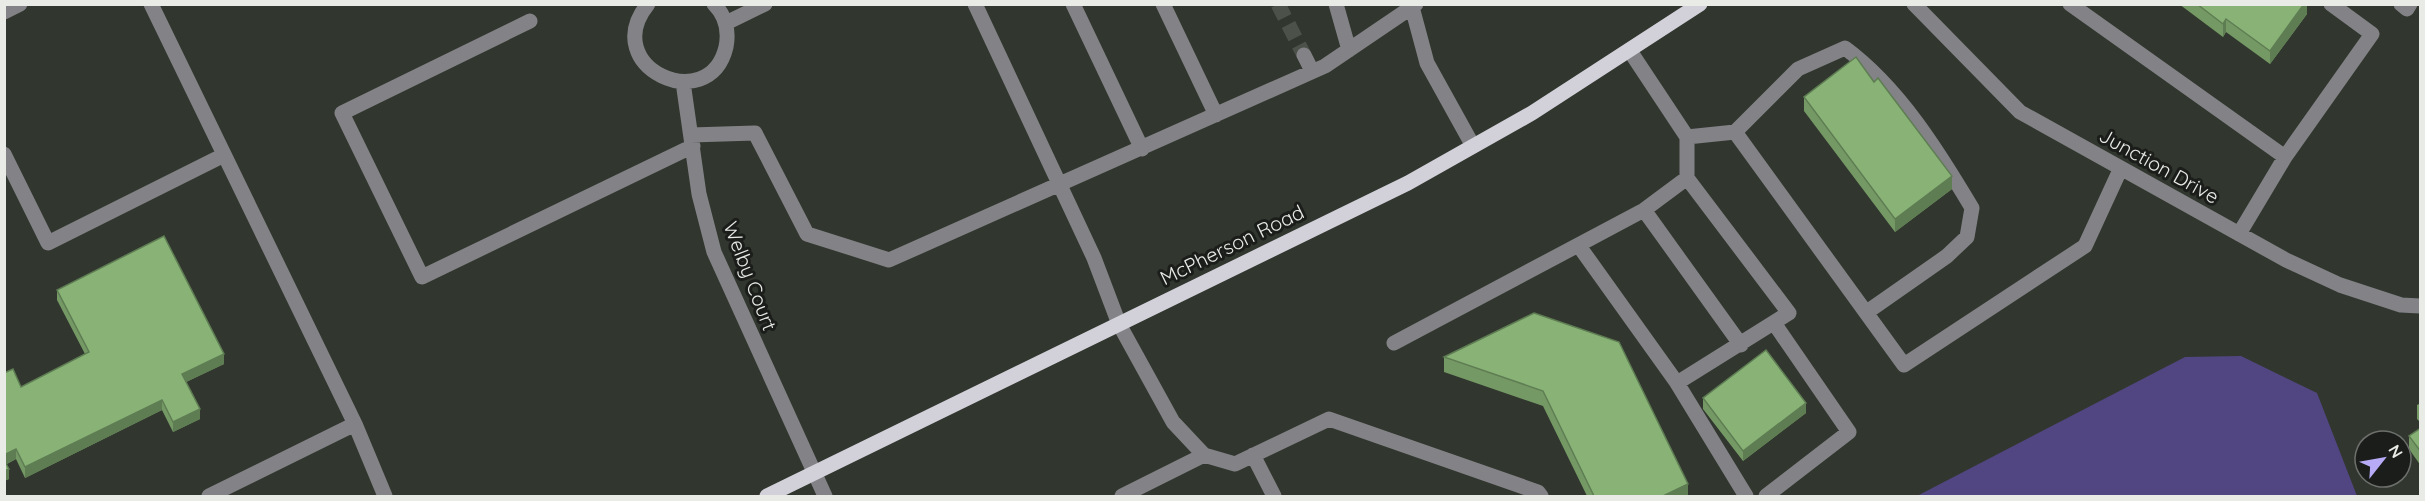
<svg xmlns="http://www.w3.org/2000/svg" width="2425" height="501" font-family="Quicksand,sans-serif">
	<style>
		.water { fill: #514681 }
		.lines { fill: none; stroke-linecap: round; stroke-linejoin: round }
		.minor-tunnel { stroke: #4c524a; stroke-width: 15; stroke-dasharray: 15 8; stroke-linecap: butt }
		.minor { stroke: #838387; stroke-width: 15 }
		.major { stroke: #d2d1da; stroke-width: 15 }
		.wall { fill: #759965 }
		.shaded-wall { fill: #5f7d53 }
		.building { fill: #88b276; stroke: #5f7d53; stroke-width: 1.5 }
		.labels { text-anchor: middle; stroke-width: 6; stroke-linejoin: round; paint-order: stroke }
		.street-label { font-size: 20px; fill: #e8ebe6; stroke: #1b1d1a }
	</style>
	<rect width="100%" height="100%" fill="#31372f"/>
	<path class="water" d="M2241,356L2317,393L2357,496H1917L2185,357Z"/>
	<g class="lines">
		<path class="minor-tunnel" d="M1278,4L1304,55"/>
		<path class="minor" d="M151,4L355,424
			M648,4C597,67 709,118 726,47C729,32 726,16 714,4
			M975,4L1094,258L1119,324L1173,422L1204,455L1235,464L1329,419L1538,492L1541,496
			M1073,4L1142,149
			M1163,4L1216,115
			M1336,4L1349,50
			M1416,4L1412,7L1427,63L1473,146
			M1914,4L2020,112L2286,260L2340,285L2401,305L2420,306
			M2070,4L2285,157L2239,234
			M2401,4L2407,9L2410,4
			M4,12L20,4
			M530,21L342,113L422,277L693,146
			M726,23L765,4
			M1630,51L1687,137L1735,132L1904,365L2085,246L2120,170
			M1304,55L1312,71
			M683,82L699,194L714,252L825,496
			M1735,132L1798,69L1845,48C1899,88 1938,151 1972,208L1967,237L1947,256L1867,312
			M691,135L755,133L807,234L889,260L1325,66L1412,7V4
			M4,154L48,243L224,155
			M2285,157L2372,34L2331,4
			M1687,178L1789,313L1677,383L1746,496
			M1644,210L1741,345
			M1579,246L1677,383
			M1394,343L1644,210L1687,178V137
			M1253,455L1274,496
			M209,496L355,424L385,496
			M1122,496L1204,455
			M1766,496L1849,432L1774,323"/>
		<path class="major" d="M767,496L1408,183L1532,113L1700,4"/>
	</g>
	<path class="wall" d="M2179,4H2307V14L2270,64L2226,32L2223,37Z
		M1804,97L1952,189L1895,232L1804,111Z
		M57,290L224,364L186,382L200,419L173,432L162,410L25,478L16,459L7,464L9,479L4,481V373L21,387L85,354L57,300Z
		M1534,313L1688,496H1587L1543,406L1444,372V357Z
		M1703,398L1806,413L1743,461L1703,409Z
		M2421,403V423L2417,419V405Z
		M2421,428V466L2409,449V436Z"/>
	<path class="shaded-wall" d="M2304,4H2307V14L2270,64V51Z
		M2226,19V32L2223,37V24Z
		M1952,176V189L1895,232V219Z
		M224,354V364L182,384V374Z
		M162,400V410L25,478V467Z
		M1806,403V413L1743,461V451Z
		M200,409V419L173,432V422Z
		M16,449V459L4,465V455Z
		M9,469V479L4,481V471Z
		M1688,484V496H1663Z"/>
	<path class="building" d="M2197,4H2304L2270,51L2226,19L2223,24Z
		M1856,57L1874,82L1878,78L1952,176L1895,219L1804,97Z
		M164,236L224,354L182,374L200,409L173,422L162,400L25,467L16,449L4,455V373L13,369L21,387L89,352L57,290Z
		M1534,313L1619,342L1688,484L1663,496H1594L1543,391L1444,357Z
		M1766,350L1806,403L1743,451L1703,398Z
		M2421,428V452L2409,436Z
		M4,460L9,469L4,471Z"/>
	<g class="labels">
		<g class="street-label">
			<text transform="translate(2159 166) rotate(29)" y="7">Junction Drive</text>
			<text transform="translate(1232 245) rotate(-26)" y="7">McPherson Road</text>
			<text transform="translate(750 276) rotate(69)" y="7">Welby Court</text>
		</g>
	</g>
	<rect width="2425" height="501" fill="none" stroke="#e8ebe6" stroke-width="12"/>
	<g transform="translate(2383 459) rotate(59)"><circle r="28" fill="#1b1d1a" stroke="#6d6f6c" stroke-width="1.5"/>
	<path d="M0-4.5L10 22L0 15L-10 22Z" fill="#b7abf8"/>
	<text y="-9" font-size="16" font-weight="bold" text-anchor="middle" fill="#e8ebe6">N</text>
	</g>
</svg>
